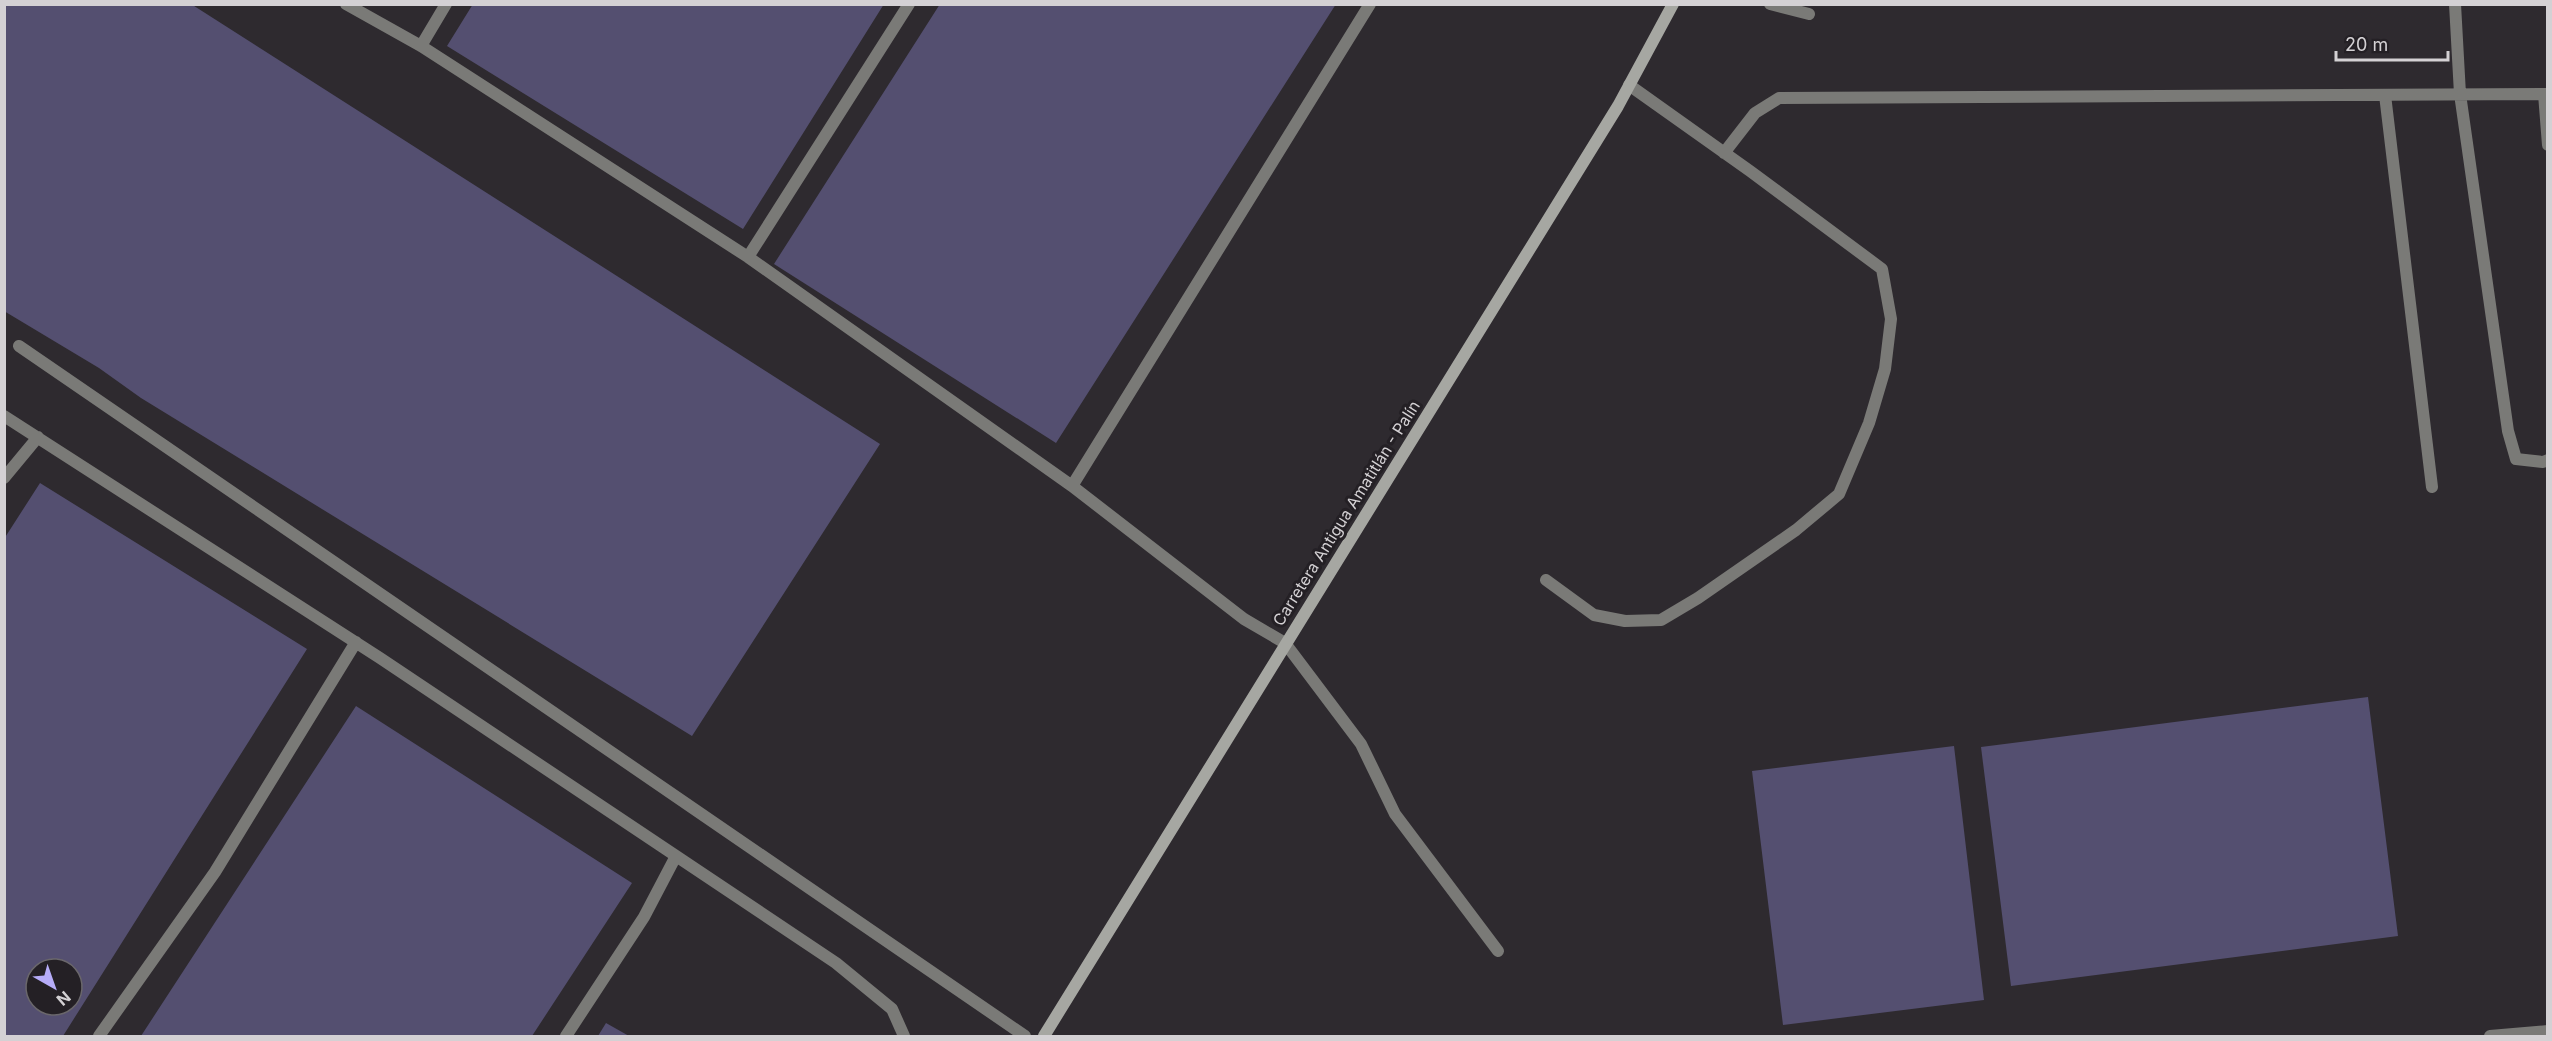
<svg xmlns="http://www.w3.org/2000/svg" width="2552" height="1041" font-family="Inter,sans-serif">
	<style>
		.building { fill: #544f70; fill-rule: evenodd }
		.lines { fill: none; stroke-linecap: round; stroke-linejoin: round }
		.service { stroke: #7a7a77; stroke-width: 12 }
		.minor { stroke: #7a7a77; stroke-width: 12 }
		.secondary { stroke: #a6a7a2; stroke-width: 12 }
		.labels { text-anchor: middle; stroke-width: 6; stroke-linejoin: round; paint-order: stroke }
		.street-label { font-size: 16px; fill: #d4d1d4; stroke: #242025 }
	</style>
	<rect width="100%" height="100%" fill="#2e2a2f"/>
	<path class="building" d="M4,4H191L880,444L692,736L141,398L99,368L4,311Z
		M473,4H884L743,229L447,46Z
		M940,4H1336L1056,443L774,264Z
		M40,483L307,649L63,1036H4V539ZM36,969H72V1005H36Z
		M2368,697L2398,936L2011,986L1981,747Z
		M356,706L632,883L532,1036H141Z
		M1954,746L1984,1000L1783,1025L1752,771Z
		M606,1023L629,1036H598Z"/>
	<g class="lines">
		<path class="service" d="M346,4L421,46L748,257L1072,486L1244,619L1285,643L1361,744L1395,814L1498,951
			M1770,4L1809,14
			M2455,4L2460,94L2508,431L2516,459L2543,462L2548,460
			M421,46L446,4
			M2544,94L2548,145
			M2385,95L2432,487
			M1724,153L1755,113L1779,98L2548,94
			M748,257L909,4
			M19,346L1025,1036
			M4,416L380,658L836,963L892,1009L904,1036
			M4,478L38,437
			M1072,486L1370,4
			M1546,580L1594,615L1625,621L1661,620L1698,598L1796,530L1839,494L1869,423L1885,369L1891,319L1882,269L1750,171L1629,85
			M99,1036L215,872L356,642
			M566,1036L644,917L676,856"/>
		<path class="minor" d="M2490,1036L2548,1031"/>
		<path class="secondary" d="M1044,1036L1618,106L1673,4"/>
	</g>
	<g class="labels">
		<g class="street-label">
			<text transform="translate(1346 513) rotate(-58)" y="6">Carretera Antigua Amatitlán - Palín</text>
		</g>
	</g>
	<rect width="2552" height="1041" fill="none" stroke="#d4d1d4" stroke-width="12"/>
	<g transform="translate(54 987) rotate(140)"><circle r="28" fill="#242025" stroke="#6a676b" stroke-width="1.5"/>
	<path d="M0-4.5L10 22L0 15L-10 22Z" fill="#b6acf8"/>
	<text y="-9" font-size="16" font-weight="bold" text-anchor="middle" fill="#d4d1d4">N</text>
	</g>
	<path d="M2336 51v9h112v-9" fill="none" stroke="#d4d1d4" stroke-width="3"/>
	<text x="2345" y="51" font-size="18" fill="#d4d1d4" stroke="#242025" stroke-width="4.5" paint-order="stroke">20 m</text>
</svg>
